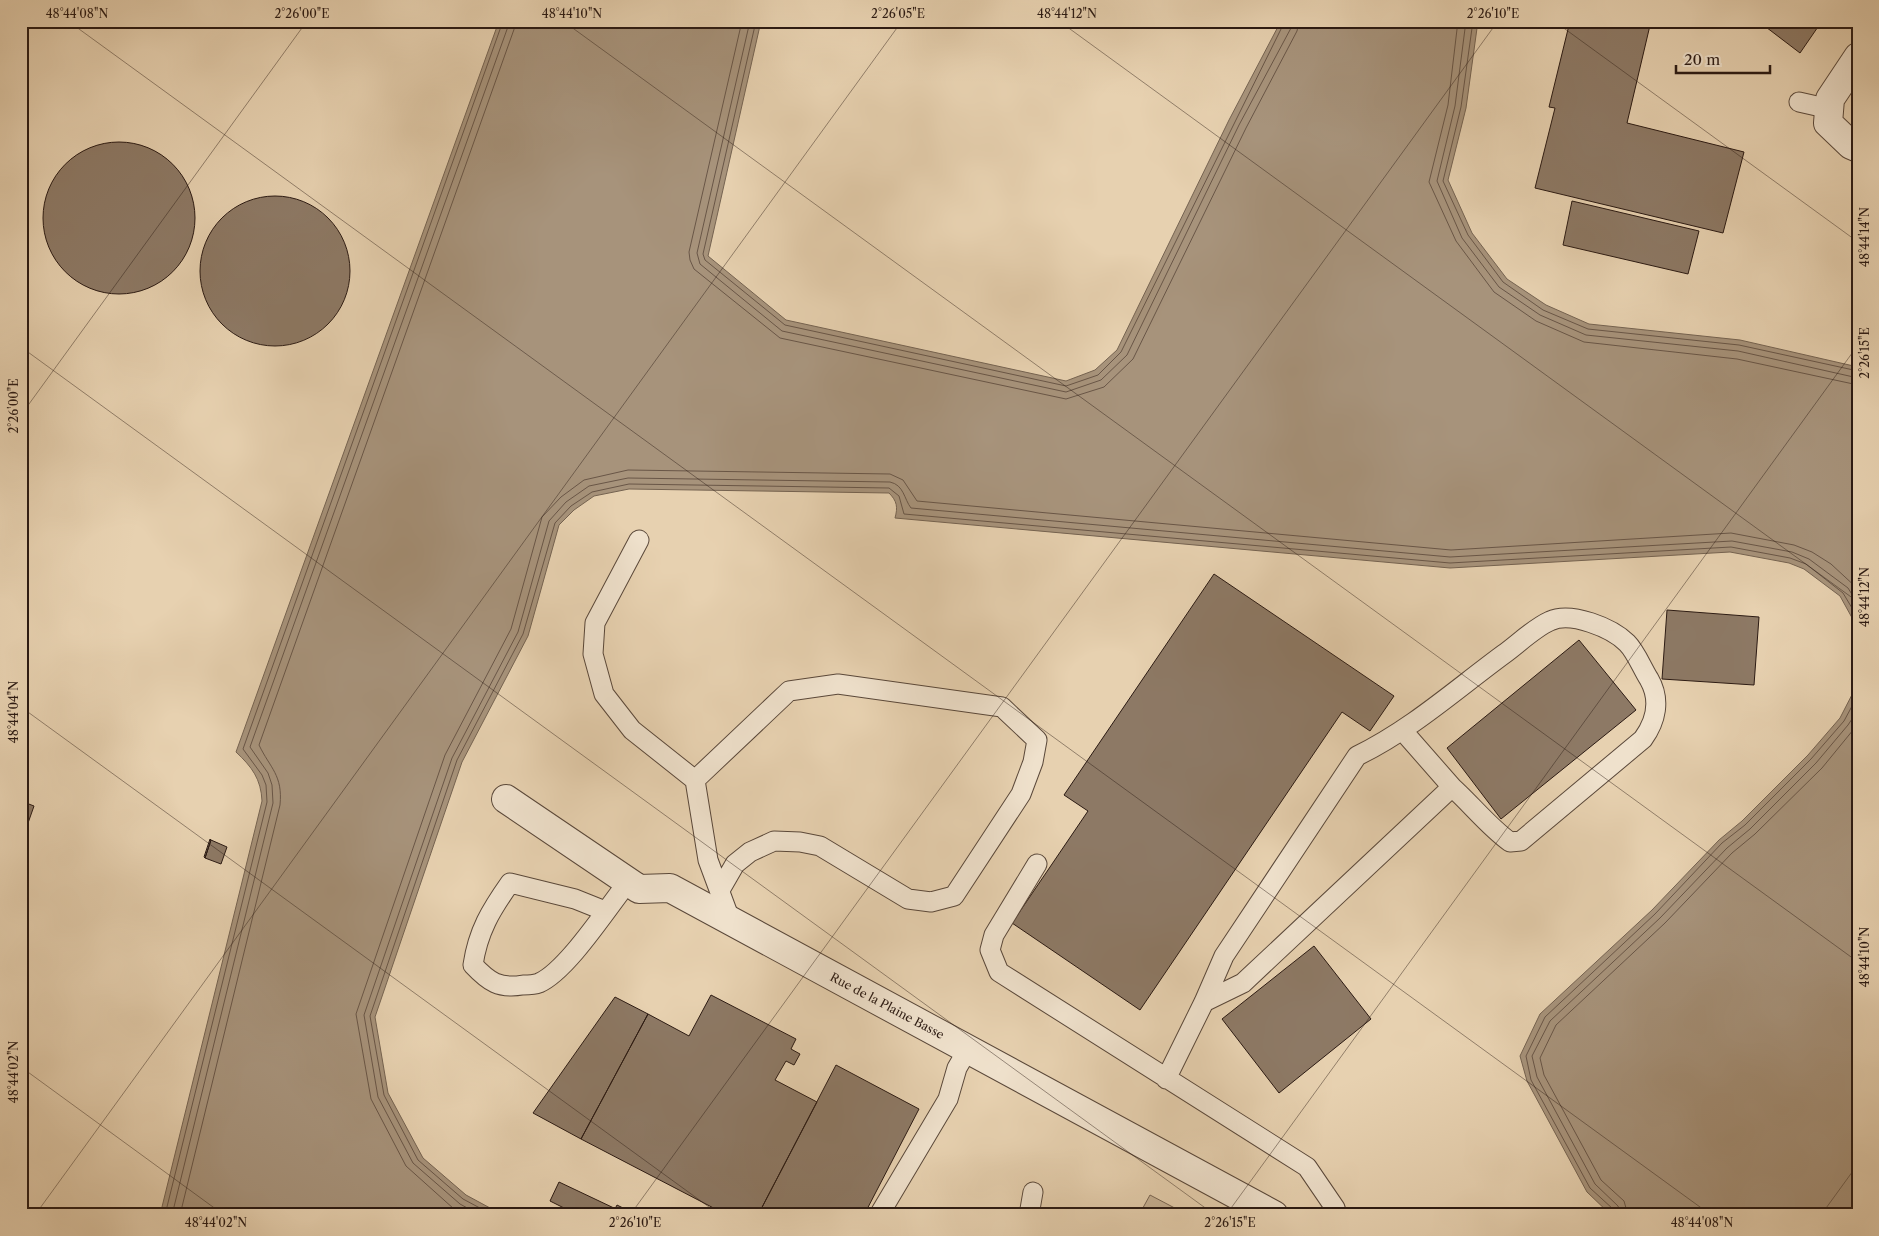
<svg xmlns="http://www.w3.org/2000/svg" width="1879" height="1236" font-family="'Libre Caslon Text',serif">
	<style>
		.green { fill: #c7b295; stroke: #796654 }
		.water { fill: #a7937b; stroke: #756351 }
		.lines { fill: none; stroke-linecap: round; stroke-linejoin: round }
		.shore { stroke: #695647; stroke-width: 1 }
		.building { fill: #8d7965; stroke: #2b1a13 }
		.service-casing { stroke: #5a483a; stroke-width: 21 }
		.minor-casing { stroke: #5a483a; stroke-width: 30 }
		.service { stroke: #efe1cc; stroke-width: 19 }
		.minor { stroke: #efe1cc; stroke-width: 28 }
		.ticks { fill: none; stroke: #2b1a13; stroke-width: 1; stroke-opacity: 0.45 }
		.labels { text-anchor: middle; stroke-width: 4; stroke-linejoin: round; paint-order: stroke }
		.street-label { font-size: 12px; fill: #2b1a13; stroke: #efe1cc }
		.neatline { fill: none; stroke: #2b1a13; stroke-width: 2 }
		.ticks-label { font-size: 12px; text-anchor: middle; fill: #2b1a13 }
	</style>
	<rect width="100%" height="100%" fill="#e7d1b0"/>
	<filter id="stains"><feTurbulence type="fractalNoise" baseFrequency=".004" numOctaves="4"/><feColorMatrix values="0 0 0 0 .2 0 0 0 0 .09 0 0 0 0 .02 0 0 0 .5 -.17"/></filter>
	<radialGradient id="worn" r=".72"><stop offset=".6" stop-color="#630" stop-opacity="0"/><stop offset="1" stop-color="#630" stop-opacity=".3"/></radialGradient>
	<path class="green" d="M1150,1195L1188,1215H1139Z"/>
	<path class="water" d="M499,21H761L708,256L786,320L1066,381L1095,370L1117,350L1229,120L1281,21H1478L1466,108L1448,180L1472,233L1507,279L1546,305L1589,324L1740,340L1858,367V634L1856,625L1840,596L1804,569L1789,563L1730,552L1450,568L895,518C898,507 897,501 889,493L629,489L594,496L574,510L559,525L528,636L462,762L375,1017L388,1093L423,1158L466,1195L503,1215H160L262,801C261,779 252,767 236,752Z
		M1858,683V1215H1611L1587,1192L1527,1081L1520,1056L1540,1014L1652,910L1719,840L1742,821L1808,755L1840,718Z"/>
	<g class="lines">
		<path class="shore" d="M742,21L689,252L690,260L694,269L780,338L1066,399L1104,387L1133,359L1246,128L1297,31L1299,21
			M750,21L697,253L700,264L782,331L1066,392L1101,380L1127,355L1239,125L1291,28L1292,21
			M756,21L703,254L705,260L785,325L1066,386L1098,375L1121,352L1285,21
			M1458,21L1448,105L1429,182L1456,241L1494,292L1536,321L1584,342L1737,359L1858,385
			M1466,21L1455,106L1437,181L1462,238L1499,287L1540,315L1586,335L1738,351L1858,378
			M1473,21L1461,107L1443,181L1468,235L1503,282L1543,310L1588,329L1739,345L1858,371
			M165,1215L267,802L266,785L262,775L243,749L503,21
			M172,1215L273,803L272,785L268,773L250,747L510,21
			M180,1215L280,805C283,775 270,768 259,745L517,21
			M464,1215L454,1209L406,1166L371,1099L356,1014L445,755L511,629L542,517L561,497L584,480L628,470L890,474L903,480L917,501L1451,550L1731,533L1794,545L1812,552L1831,564L1858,589
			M480,1215L460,1204L413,1163L378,1097L364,1015L452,758L518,632L549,521L566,502L589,486L628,478L890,482C904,485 904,499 911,508L1450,557L1732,541L1792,552L1809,559L1848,588L1858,604
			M493,1215L463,1199L418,1160L384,1095L370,1016L457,760L523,634L555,523L571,506L592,492L629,484L889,488L899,496L904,514L1450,563L1731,547L1790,558L1806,564L1843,593L1858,618
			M1614,1215L1613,1209L1590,1188L1531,1080L1526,1056L1545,1017L1655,914L1722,843L1745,825L1811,759L1844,721L1858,695
			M1621,1215L1618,1206L1595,1184L1537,1077L1532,1056L1550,1021L1660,918L1727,848L1750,829L1816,763L1848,725L1858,710
			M1628,1215L1624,1201L1601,1180L1544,1075L1540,1058L1556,1025L1665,923L1732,853L1755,834L1822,768L1858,724"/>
	</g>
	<path class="building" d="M1570,21H1651L1627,123L1744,152L1723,233L1535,188L1555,108L1549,107Z
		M1758,21H1822L1800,53Z
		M43 218a76 76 0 1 1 152 0a76 76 0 1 1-152 0Z
		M200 271a75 75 0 1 1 150 0a75 75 0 1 1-150 0Z
		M1572,201L1699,231L1688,274L1563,245Z
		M1214,574L1394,696L1370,731L1342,712L1140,1010L1012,923L1088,811L1064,795Z
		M1667,610L1759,617L1754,685L1662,679Z
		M1579,640L1636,710L1501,819L1447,748Z
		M21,801L34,806L21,843Z
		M210,839L211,840L205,858L204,857Z
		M211,840L227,847L221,864L205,858Z
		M1314,946L1371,1019L1279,1093L1222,1019Z
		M711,995L796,1039L791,1049L800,1054L794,1065L786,1061L775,1080L817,1102L758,1215H727L581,1139L648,1014L689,1036Z
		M615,997L648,1014L581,1139L533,1113Z
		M836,1065L919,1109L864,1215H758Z
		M559,1182L616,1209L612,1215H578L550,1201Z
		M617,1205L637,1215H612Z"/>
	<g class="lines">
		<defs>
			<path id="service" d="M1799,102L1830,109
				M639,540L595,623L593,654L604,694L632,730L695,780
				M1037,864L994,935L990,950L999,972L1307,1167L1335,1208L1337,1215
				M720,890L735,864L750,852L774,841L800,842L820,846L908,899L931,902L954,896L1021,794L1033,762L1037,740L1002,707L838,684L789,691L695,780L708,860L731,922
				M605,911L575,899L510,883C491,910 478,931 473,965C489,982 499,989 523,985C528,985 534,985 539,983C567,971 608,907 628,882
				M1204,1002L1243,983L1452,787L1402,730
				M1166,1079L1204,1002L1224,956L1357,756C1412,729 1455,690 1504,654C1518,644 1534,628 1550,621C1571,611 1612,628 1627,643C1636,652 1642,668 1649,679C1661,700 1656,721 1643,739L1521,841L1510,842C1489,827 1472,805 1452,787
				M879,1215L948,1099L957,1068L968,1049
				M1029,1215L1033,1192"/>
			<path id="minor" d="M1858,57L1830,99L1828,123L1851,145L1858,148
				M506,799L639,889L670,888L1274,1215"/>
		</defs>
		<use href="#service" class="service-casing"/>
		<use href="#minor" class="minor-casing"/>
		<use href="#service" class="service"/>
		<use href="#minor" class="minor"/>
	</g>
	<path class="ticks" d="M68,21L1711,1215M563,21L1858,962M1059,21L1858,602M1554,21L1858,242M21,347L1215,1215M21,415L307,21M21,707L720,1215M21,1067L224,1215M35,1215L902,21M630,1215L1498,21M1226,1215L1858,345M1821,1215L1858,1164"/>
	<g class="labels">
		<g class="street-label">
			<text transform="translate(887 1006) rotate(28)" y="4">Rue de la Plaine Basse</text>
		</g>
	</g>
	<rect width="1879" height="1236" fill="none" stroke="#e7d1b0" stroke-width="55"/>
	<path d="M1676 65v8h94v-8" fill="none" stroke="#2b1a13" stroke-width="2.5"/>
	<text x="1684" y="65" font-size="15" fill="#2b1a13" stroke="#efe1cc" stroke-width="4" paint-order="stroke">20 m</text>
	<rect x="28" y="28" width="1824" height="1180" class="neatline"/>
	<g class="ticks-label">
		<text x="77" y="18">48°44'08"N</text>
		<text x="302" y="18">2°26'00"E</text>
		<text x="572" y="18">48°44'10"N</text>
		<text x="898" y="18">2°26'05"E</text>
		<text x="1067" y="18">48°44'12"N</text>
		<text x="1493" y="18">2°26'10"E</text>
		<text transform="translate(1865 237) rotate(-90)" y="4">48°44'14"N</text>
		<text transform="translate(1865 353) rotate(-90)" y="4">2°26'15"E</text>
		<text transform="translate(14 406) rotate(-90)" y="4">2°26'00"E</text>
		<text transform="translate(1865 597) rotate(-90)" y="4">48°44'12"N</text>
		<text transform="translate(14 712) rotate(-90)" y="4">48°44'04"N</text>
		<text transform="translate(1865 957) rotate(-90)" y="4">48°44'10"N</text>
		<text transform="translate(14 1072) rotate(-90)" y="4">48°44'02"N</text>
		<text x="216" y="1227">48°44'02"N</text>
		<text x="635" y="1227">2°26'10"E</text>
		<text x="1230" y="1227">2°26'15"E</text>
		<text x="1702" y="1227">48°44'08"N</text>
	</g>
	<rect width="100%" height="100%" filter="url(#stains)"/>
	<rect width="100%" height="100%" fill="url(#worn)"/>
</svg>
